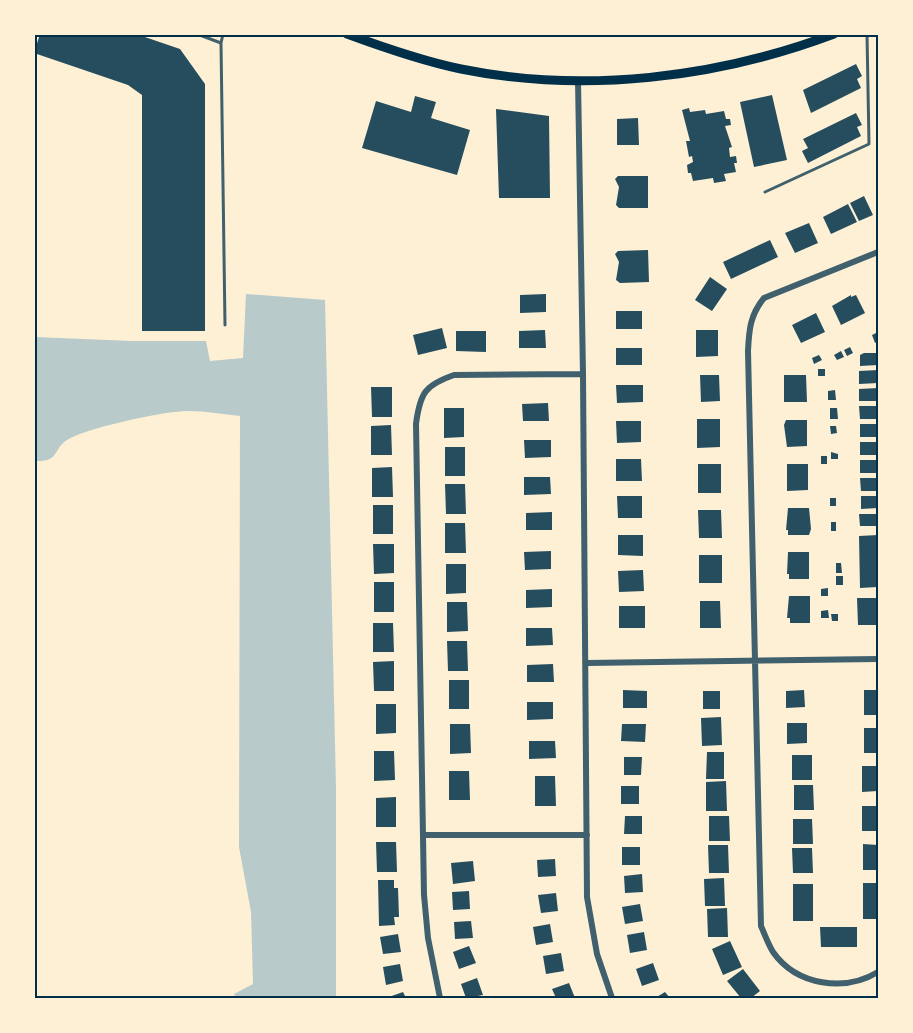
<svg xmlns="http://www.w3.org/2000/svg" width="913" height="1033" font-family="Roboto,sans-serif">
	<style>
		.green { fill: #b9caca }
		.building { fill: #264d5e }
		.lines { fill: none; stroke-linecap: round; stroke-linejoin: round }
		.service { stroke: #3f606c; stroke-width: 3 }
		.minor { stroke: #3f606c; stroke-width: 6 }
		.secondary { stroke: #003049; stroke-width: 9 }
		.neatline { fill: none; stroke: #003049; stroke-width: 2 }
	</style>
	<rect width="100%" height="100%" fill="#fdf0d5"/>
	<path class="green" d="M246,294L325,300L336,788V998H236L234,994L253,984L251,912L239,847L240,416C220,414 195,409 175,412C152,414 84,429 67,440C52,450 60,462 35,461V337L132,341H206L210,361L243,358Z"/>
	<path class="building" d="M40,34H136L180,49L205,84V331H142V95L128,85L34,53Z
		M856,64L862,76L857,79L861,88L811,113L803,90Z
		M772,95L787,160L754,167L740,102Z
		M415,96L436,102L431,118L470,130L457,175L362,148L376,101L411,112Z
		M689,108L690,112L705,110L706,114L724,111L726,119H730L731,125L725,126L732,147L729,148L730,157L736,156L737,163H734L736,172L724,174L726,181L714,183L713,178L693,181L691,173H688L687,165L693,162L692,156L689,157L686,141H690L682,110Z
		M496,109L549,116L550,198H499Z
		M856,113L862,125L857,127L861,136L808,163L802,151L808,148L803,139Z
		M638,118L639,145H617V119Z
		M618,176H648V208H619L616,205L619,187L615,179Z
		M864,196L873,215L859,221L850,203Z
		M848,204L857,222L831,234L823,217Z
		M809,223L818,243L795,253L785,233Z
		M770,240L778,257L731,279L723,262Z
		M648,250L649,282L620,283L616,280L619,262L615,254L618,251Z
		M710,277L727,289L712,311L695,300Z
		M546,294V312L520,313V295Z
		M851,295V297L856,295L865,313L841,325L832,306Z
		M616,311H642V329H616Z
		M816,313L825,332L801,343L792,325Z
		M442,328L447,348L418,355L413,335Z
		M545,330L546,348H519V331Z
		M696,330H718V356L696,357Z
		M456,331H486V352L456,351Z
		M878,332V341L875,343L872,335Z
		M850,347L853,353L847,356L844,350Z
		M616,348H642V365H616Z
		M841,351L844,357L837,360L834,355Z
		M864,353H878V365L860,366V355Z
		M819,355L822,360L814,364L812,358Z
		M818,369H825V376H818Z
		M878,370V383L859,384V371Z
		M700,375H719L720,401L701,402Z
		M784,375H806L807,402H784Z
		M616,385H643V402L617,403Z
		M371,387H392V417H372Z
		M878,388V401H859V389Z
		M835,390L836,400H828V391Z
		M548,403L549,421H523L522,404Z
		M859,406H878V419H860Z
		M444,408H464V437L444,438Z
		M830,408H837L838,419H830Z
		M697,419H720V447L697,448Z
		M786,420H807V446L787,447L784,425Z
		M616,421H641V442L617,443Z
		M860,424H878V437H860Z
		M391,425L392,455H371V426Z
		M830,426H836L837,433L831,434Z
		M524,440H551V457L525,458Z
		M860,442H878V455H860Z
		M445,447H465V476H445Z
		M831,452L838,454V459H831Z
		M821,456H827V464H821Z
		M616,459H641L642,481H616Z
		M860,460H878V473H860Z
		M698,464H721V493H698Z
		M787,464H808V490L787,491Z
		M392,467L393,497H372V468Z
		M524,477H550L551,494L524,495Z
		M860,478H878V491H861Z
		M445,484H465L466,514H446Z
		M617,496H642V518H618Z
		M861,496H878V508L861,509Z
		M830,498H836V506H830Z
		M373,505H393V534H373Z
		M788,508H809L811,529L809,535H788V530H786Z
		M698,510H721L722,538H699Z
		M552,512V530H526V513Z
		M859,514H878V526H860Z
		M831,522H836V531H831Z
		M445,523H465L466,553H445Z
		M618,535H643V556L618,555Z
		M878,535V587L860,588L859,536Z
		M373,544H394V573L374,574Z
		M551,551V569L525,570L524,552Z
		M788,552H809V579H789V574H787Z
		M699,555H722V583H699Z
		M836,563H841L842,573H836Z
		M446,564H466V593L446,594Z
		M643,570L644,591L619,592L618,571Z
		M836,576H843V585H836Z
		M374,582H394V612H374Z
		M828,588V596H821V589Z
		M552,589V607L526,608V590Z
		M789,596H810V623H790V618H787Z
		M857,598H878V625H858Z
		M700,601H720L721,628H700Z
		M447,602H467L468,631L447,632Z
		M619,606H645V628H619Z
		M828,610L829,618H821V611Z
		M831,614H838V621H832Z
		M373,623H393L394,652H373Z
		M526,628H552L553,645L526,646Z
		M447,641H467L468,671H448Z
		M394,661V691H374L373,662Z
		M553,664L554,682H527V665Z
		M449,680H469V709H449Z
		M623,690L647,691V708H623Z
		M804,690L805,707L786,708V691Z
		M864,690H878V715H864Z
		M703,691H720V709H703Z
		M527,702H553V719L527,720Z
		M376,704H396V733L376,734Z
		M721,717L722,745L702,746L701,718Z
		M787,723H807V743L787,744Z
		M450,724H470L471,753L450,754Z
		M622,724H646L645,742L621,741Z
		M864,728H878V753H864Z
		M529,741H555L556,758L529,759Z
		M374,751H394L395,780L374,781Z
		M707,752H724V779H706Z
		M792,755H812V780H792Z
		M624,757H642L641,775H624Z
		M862,766H878V791L862,792Z
		M449,771H469L470,800H449Z
		M535,776H555L556,806H535Z
		M726,781L727,811H706V782Z
		M794,785H813L814,810H794Z
		M621,786H639V804H621Z
		M396,797V827H376V798Z
		M862,806H878V831H862Z
		M625,816H642V834H624Z
		M709,816H729L730,841H709Z
		M793,819H812L813,844H793Z
		M376,842H396L397,872H377Z
		M863,844L878,845V870H863Z
		M708,845H728L729,873H709Z
		M622,847H640V865H622Z
		M792,848H812L813,873H793Z
		M555,859L556,876L538,877L537,860Z
		M473,861L475,881L453,884L451,863Z
		M642,874L643,892L625,893L624,876Z
		M724,878L725,906H705L704,879Z
		M378,880H394V888H398L399,917H394L395,925L379,926Z
		M863,883H878V919H863Z
		M793,884H813V921H793Z
		M469,891L470,909L453,910L452,892Z
		M556,893L558,911L541,913L538,895Z
		M640,904L643,921L625,924L622,907Z
		M727,908L728,937H708L707,909Z
		M471,921L473,938L455,939L454,922Z
		M550,924L553,942L536,945L533,927Z
		M820,927H857V947H821Z
		M644,932L647,950L630,953L627,935Z
		M398,934L401,952L383,954L380,937Z
		M730,941L742,967L723,975L712,949Z
		M469,946L476,963L459,969L453,952Z
		M561,953L564,971L546,974L543,956Z
		M653,963L659,980L642,986L636,969Z
		M400,964L403,981L386,985L383,967Z
		M743,969L760,991L751,998H741L727,981Z
		M477,978L483,995L466,998L461,984Z
		M569,983L575,998H556L552,989Z
		M403,992L406,998H386Z
		M665,992L670,998H655Z"/>
	<g class="lines">
		<path class="service" d="M197,34L221,43L223,34
			M221,43L225,325
			M765,192L869,144L867,34"/>
		<path class="minor" d="M578,80L583,374L587,897L597,954L612,998
			M878,252L764,298C750,315 749,330 748,351L761,926C765,935 768,944 773,952C797,986 845,992 878,972
			M587,663L878,659
			M424,835H587
			M440,998L428,938L424,895L416,424C420,393 425,385 454,375L583,374"/>
		<path class="secondary" d="M347,34C385,48 422,61 461,69C584,94 717,78 834,34"/>
	</g>
	<rect width="913" height="1033" fill="none" stroke="#fdf0d5" stroke-width="72"/>
	<rect x="36" y="36" width="841" height="961" class="neatline"/>
</svg>
